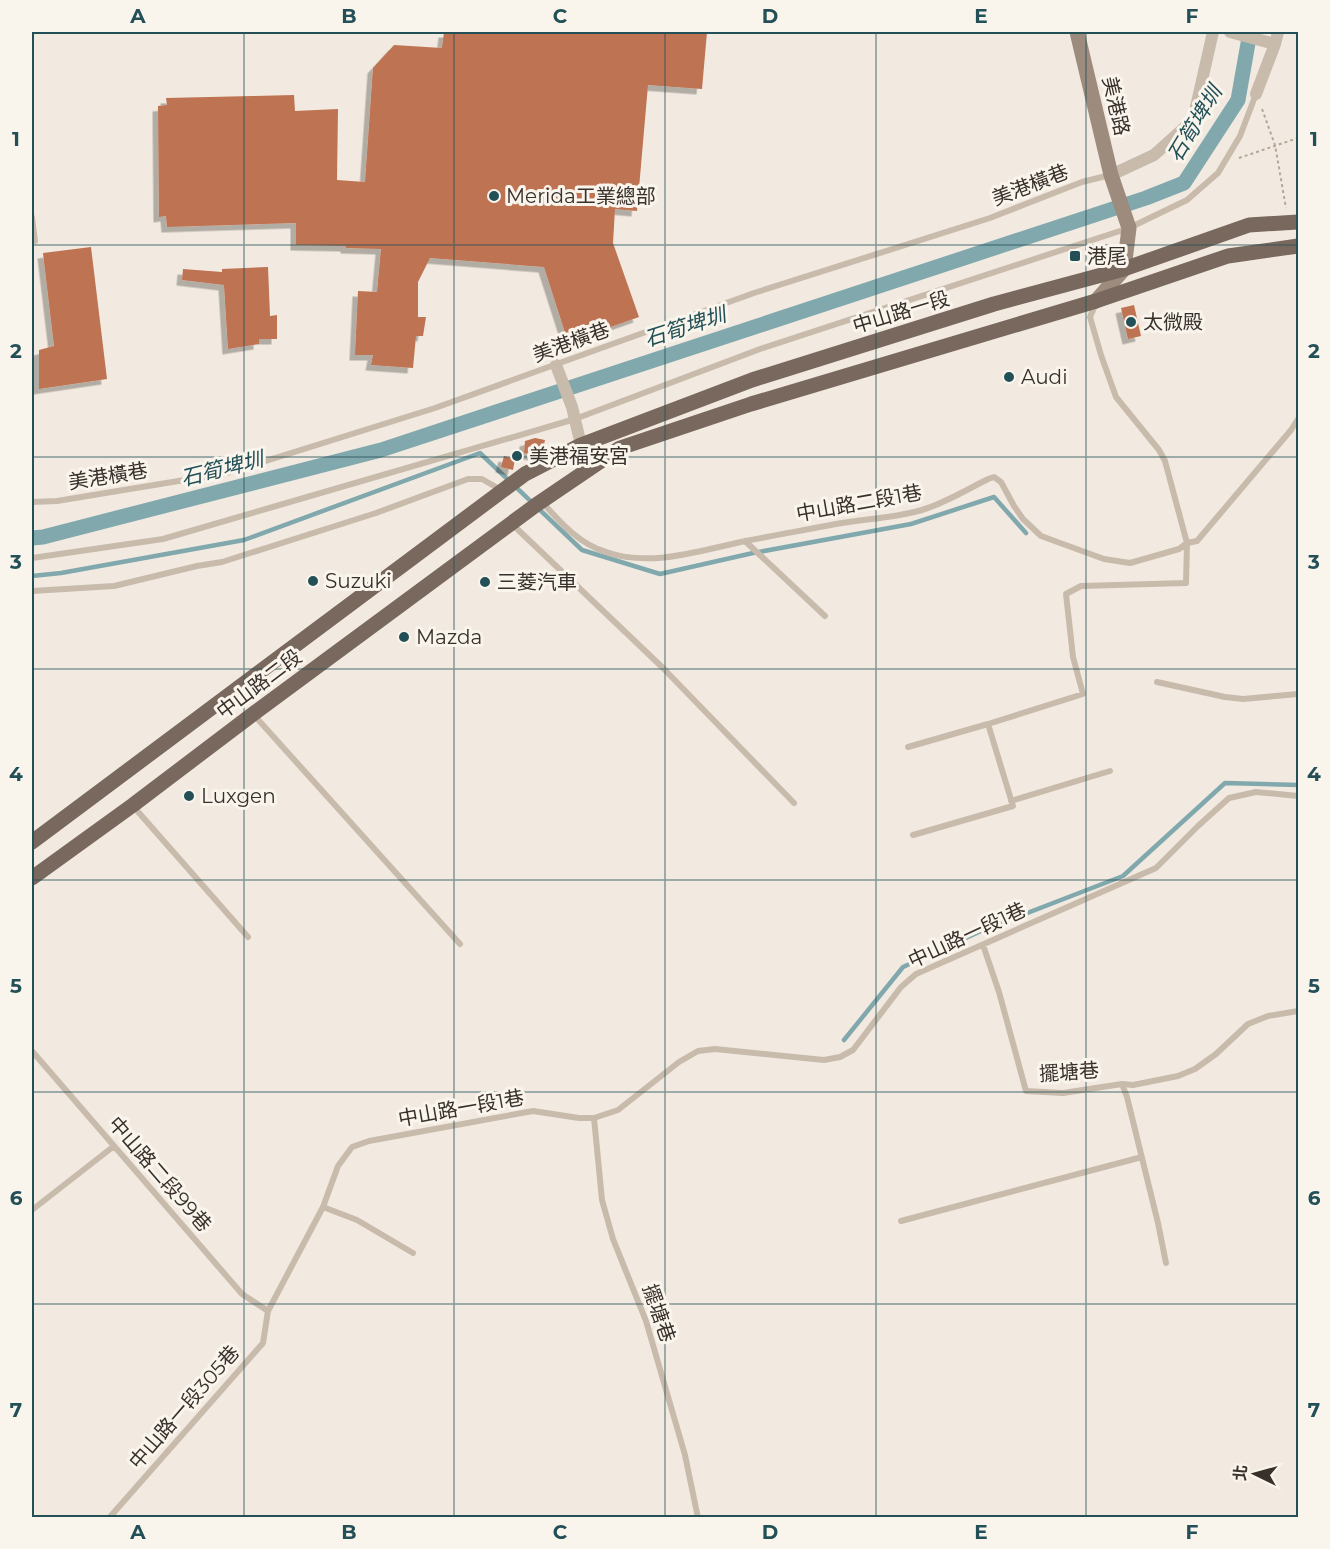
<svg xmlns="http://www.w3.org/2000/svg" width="1330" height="1549" font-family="Montserrat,'Noto Sans TC',sans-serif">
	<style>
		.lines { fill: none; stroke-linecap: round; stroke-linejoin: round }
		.stream { stroke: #81a8ad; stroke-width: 4.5 }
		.canal { stroke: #81a8ad; stroke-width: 15 }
		.building { fill: #be7352; filter: url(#shadow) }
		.path { stroke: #b5a697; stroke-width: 2; stroke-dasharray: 3 3; stroke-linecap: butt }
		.lane { stroke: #c9bbac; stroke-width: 6 }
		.street { stroke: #c9bbac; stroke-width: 12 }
		.secondary { stroke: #9d8b7e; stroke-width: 15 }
		.primary { stroke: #79685d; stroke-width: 15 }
		.grid { fill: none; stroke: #235057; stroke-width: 1.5; stroke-opacity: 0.55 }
		.poi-dot { fill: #235057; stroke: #f9f4ec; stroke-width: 2 }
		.labels { text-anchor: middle; stroke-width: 6; stroke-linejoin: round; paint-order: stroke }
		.street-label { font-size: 20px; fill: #38302b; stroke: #f9f4ec }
		.poi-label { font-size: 20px; fill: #38302b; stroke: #f9f4ec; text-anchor: start }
		.water-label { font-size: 21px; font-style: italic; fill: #235057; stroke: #f9f4ec }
		.neatline { fill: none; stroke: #235057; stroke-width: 2 }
		.grid-label { font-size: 20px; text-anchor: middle; font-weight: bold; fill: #235057 }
	</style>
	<defs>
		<filter id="shadow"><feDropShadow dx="-5.5" dy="5.5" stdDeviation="0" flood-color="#0004"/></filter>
	</defs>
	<rect width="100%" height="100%" fill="#f2eae0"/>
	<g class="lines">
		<path class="stream" d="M32,576L61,573L244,540L480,453L582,550L660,574L753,553L911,524L994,497L1026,533
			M844,1040L903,967L981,931L1123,876L1225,783L1298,785"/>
		<path class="canal" d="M32,538L43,537L381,450L1146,198L1184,183L1238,100L1250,32"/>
	</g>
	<path class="building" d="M444,32H707L702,89L648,85L637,211L615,209L613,243L639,317L568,342L544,267L430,258L418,282V317H426L423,336H416L413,368L371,365L373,355H355L358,291L377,292L381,249L346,248V246L296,245V223L167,227L166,216L159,217L158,106L167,105L166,98L294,95L295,111L338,109L337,180L365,182L373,68L394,45L442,48Z
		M91,247L107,379L39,389V350L54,346L43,253Z
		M268,267L270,316L277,315V339H259V344L228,349L224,285L182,280L183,269L222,272V269Z
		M1134,305L1141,336L1128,339L1121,308Z
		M535,438L545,440L542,454L539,456L524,453L525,441Z
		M504,456L515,459L513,470L501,467Z"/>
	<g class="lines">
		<path class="path" d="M1262,109L1275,145L1286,208
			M1239,158L1298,138"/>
		<path class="lane" d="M32,217L35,241L32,240
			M32,502L57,501L227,473L435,408L754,293L990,218L1082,182L1110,175
			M542,502C560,522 579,544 606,552C652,568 700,550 746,541C775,535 806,530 836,524C864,519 894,518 922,510C945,503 966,490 988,479L994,477L1001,482L1014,506L1023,519L1041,536L1104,559L1130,563L1179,549L1187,543L1197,541L1291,430L1298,419
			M512,524L662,667L794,803
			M745,541L825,616
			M32,558L163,539L575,419L760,349L1129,228L1187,200L1218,173L1240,136L1256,94
			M32,591L114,586L197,566L222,562L376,513L468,479H482L501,490
			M1157,682L1225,697L1243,699L1298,694
			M253,714L460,944
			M908,747L988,724
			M1011,801L1110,771
			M133,806L248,937
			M913,835L1013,806L988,724L1083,694L1073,657L1066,594L1081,586L1186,583L1187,543L1165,461L1159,450L1116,397L1101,355L1090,317L1096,303
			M983,945L999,992L1026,1091L1063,1093L1122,1084L1133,1085L1178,1076L1195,1069L1216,1054L1248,1024L1268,1016L1298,1011
			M32,1051L242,1294L268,1311
			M1122,1084L1127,1097L1158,1223L1166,1263
			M594,1118L602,1200L613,1239L646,1321L685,1455L698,1518
			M323,1207L357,1220L413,1253
			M32,1210L114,1146
			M901,1221L1142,1157
			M109,1518L263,1343L268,1311L323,1207L338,1166L352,1147L369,1141L533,1111L579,1118H594L618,1110L679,1062L698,1051L715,1049L824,1060L840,1057L853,1050L901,987L916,974L1156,868L1198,826L1229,798L1256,792L1298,796"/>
		<path class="street" d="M1230,32L1275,44
			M1256,94L1275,44L1278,32
			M1111,175L1154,155L1193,120L1213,32
			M556,365L572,407L581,445"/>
		<path class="secondary" d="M1077,32L1111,175L1129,228L1124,269L1096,301"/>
		<path class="primary" d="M32,842L502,491L525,474L581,445L752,380L994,304L1124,269L1249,225L1298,222
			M32,878L133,805L253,714L536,505L620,448L751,404L1096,301L1228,256L1298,246"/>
	</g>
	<path class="grid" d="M244,32V1518M454,32V1518M665,32V1518M876,32V1518M1086,32V1518M32,245H1298M32,457H1298M32,669H1298M32,880H1298M32,1092H1298M32,1304H1298"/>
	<g class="poi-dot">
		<circle cx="494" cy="196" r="6"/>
		<rect x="1069" y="250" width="12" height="12" rx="3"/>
		<circle cx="1131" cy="322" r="6"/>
		<circle cx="1009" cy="377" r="6"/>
		<circle cx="517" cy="456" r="6"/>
		<circle cx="313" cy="581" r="6"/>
		<circle cx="485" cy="582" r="6"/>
		<circle cx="404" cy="637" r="6"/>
		<circle cx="189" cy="796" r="6"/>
	</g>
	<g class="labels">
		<g class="street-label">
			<text transform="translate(1116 106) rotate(77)" y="7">美港路</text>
			<text transform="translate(1030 185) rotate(-21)" y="7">美港橫巷</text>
			<text transform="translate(901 312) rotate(-17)" y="7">中山路一段</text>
			<text transform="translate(571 342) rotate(-20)" y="7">美港橫巷</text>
			<text transform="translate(108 476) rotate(-9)" y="7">美港橫巷</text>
			<text transform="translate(859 503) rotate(-10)" y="7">中山路二段1巷</text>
			<text transform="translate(259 684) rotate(-37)" y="7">中山路二段</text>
			<text transform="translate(967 935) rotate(-25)" y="7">中山路一段1巷</text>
			<text transform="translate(1069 1072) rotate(-4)" y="7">擺塘巷</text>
			<text transform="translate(461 1108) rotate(-10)" y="7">中山路一段1巷</text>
			<text transform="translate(160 1174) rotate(49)" y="7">中山路二段99巷</text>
			<text transform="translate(659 1313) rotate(71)" y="7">擺塘巷</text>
			<text transform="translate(184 1407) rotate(-49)" y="7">中山路一段305巷</text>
		</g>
		<g class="poi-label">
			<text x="506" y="203">Merida工業總部</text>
			<text x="1087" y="263">港尾</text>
			<text x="1143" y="329">太微殿</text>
			<text x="1021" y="384">Audi</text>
			<text x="529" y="463">美港福安宮</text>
			<text x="325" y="588">Suzuki</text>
			<text x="497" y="589">三菱汽車</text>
			<text x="416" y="644">Mazda</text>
			<text x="201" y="803">Luxgen</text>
		</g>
		<g class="water-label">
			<text transform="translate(1195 124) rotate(-59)" y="7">石筍埤圳</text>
			<text transform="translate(685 327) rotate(-18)" y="7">石筍埤圳</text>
			<text transform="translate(222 469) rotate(-14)" y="7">石筍埤圳</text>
		</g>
	</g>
	<rect width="1330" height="1549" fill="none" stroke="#f9f4ec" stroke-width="66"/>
	<g transform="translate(1255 1474) rotate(275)" stroke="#f9f4ec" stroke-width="4.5" paint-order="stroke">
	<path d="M0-4.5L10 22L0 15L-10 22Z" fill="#38302b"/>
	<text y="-9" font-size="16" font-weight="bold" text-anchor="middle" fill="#38302b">北</text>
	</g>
	<rect x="33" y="33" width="1264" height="1483" class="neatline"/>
	<g class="grid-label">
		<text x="138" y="23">A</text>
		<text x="349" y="23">B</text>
		<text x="560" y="23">C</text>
		<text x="770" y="23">D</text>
		<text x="981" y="23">E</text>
		<text x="1192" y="23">F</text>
		<text x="16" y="146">1</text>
		<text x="1314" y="146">1</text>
		<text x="16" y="358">2</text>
		<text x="1314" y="358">2</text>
		<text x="16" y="569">3</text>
		<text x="1314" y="569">3</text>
		<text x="16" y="781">4</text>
		<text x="1314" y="781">4</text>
		<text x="16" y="993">5</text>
		<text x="1314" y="993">5</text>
		<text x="16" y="1205">6</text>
		<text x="1314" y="1205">6</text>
		<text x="16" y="1417">7</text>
		<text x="1314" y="1417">7</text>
		<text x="138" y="1539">A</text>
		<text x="349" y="1539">B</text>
		<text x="560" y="1539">C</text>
		<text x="770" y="1539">D</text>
		<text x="981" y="1539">E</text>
		<text x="1192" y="1539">F</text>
	</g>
</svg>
